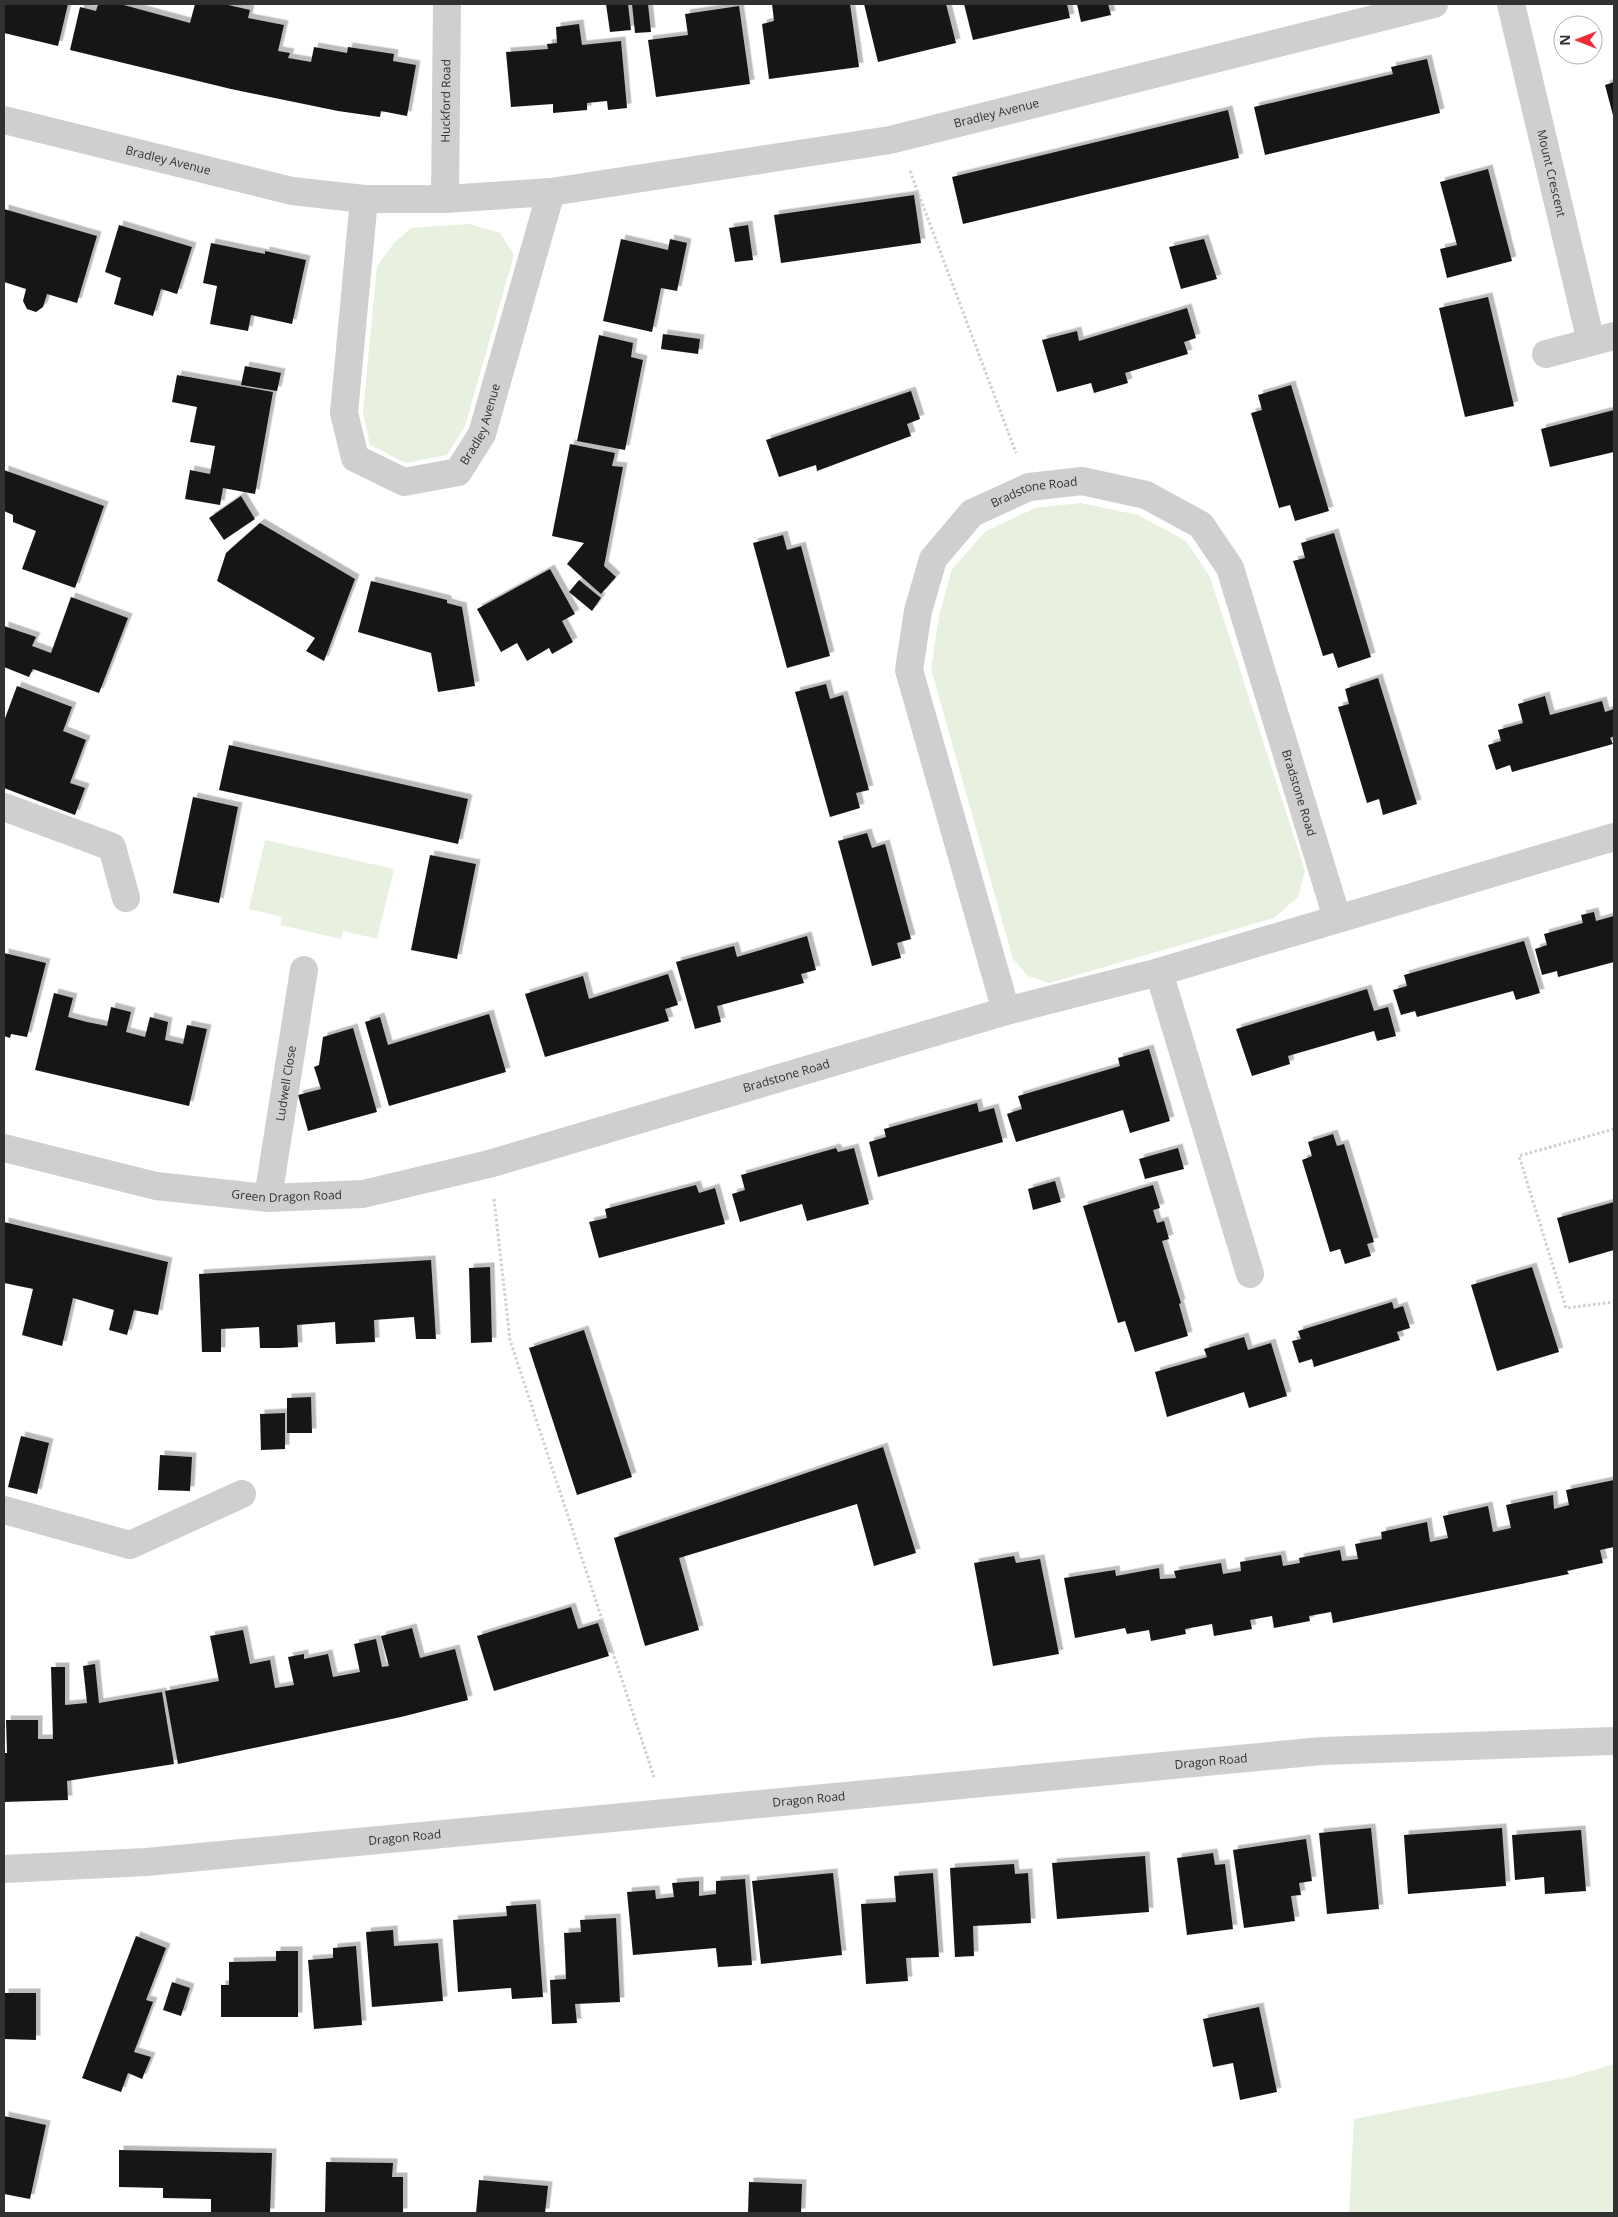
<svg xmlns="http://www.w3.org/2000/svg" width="1618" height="2217" font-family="'Open Sans',sans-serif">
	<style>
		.green { fill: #e8f0e0 }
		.building { fill: #191919; filter: url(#shadow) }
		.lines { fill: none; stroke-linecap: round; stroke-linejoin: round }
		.path { stroke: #cfcfcf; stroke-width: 3; stroke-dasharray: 2.5 2.5; stroke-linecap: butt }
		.minor { stroke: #cfcfcf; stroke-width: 28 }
		.labels { text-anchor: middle; stroke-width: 5; stroke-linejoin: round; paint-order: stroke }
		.street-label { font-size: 12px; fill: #323232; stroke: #fff }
	</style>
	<defs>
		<filter id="shadow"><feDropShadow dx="4.5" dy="-4.5" stdDeviation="0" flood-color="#0004"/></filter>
	</defs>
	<rect width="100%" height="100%" fill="#fff"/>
	<path class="green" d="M469,224L500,233L514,255L465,426L447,455L406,463L370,445L363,412L377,266L394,243L411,228Z
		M1081,503L1138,515L1186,541L1210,577L1305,871L1298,897L1274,918L1049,983L1028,976L1013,959L931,669L939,616L952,569L986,531L1035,508Z
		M265,840L394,869L377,939L343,931L341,939L280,925L282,917L249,909Z
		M1614,2064V2213H1349L1354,2119L1570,2077Z"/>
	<path class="building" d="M4,4H68L58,46L4,33Z
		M98,4H120L190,23L195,4H224L250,10L248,18L284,25L278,51L290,53L288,58L311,62L314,47L347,53L348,47L394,54L393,61L416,65L407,116L381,111L380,117L338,111L231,89L70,50L80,7L96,11Z
		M606,4H628L631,30L610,32Z
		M632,4H648L651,32L635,33Z
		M772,4H850L859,67L769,79L762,24L774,21Z
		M864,4H946L956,43L878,62Z
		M964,4H1067L1070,18L973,40Z
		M1077,4H1108L1111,15L1081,22Z
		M739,6L750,84L656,97L648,40L688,35L685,14Z
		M579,24L582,45L621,41L627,108L608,110L607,101L587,103V110L553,113V104L511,107L506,52L548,49L547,44L557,43L556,27Z
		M1427,59L1440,113L1265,155L1254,107L1393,74L1391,67Z
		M1614,82V119L1605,85Z
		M1228,110L1239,158L963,224L952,177Z
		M1488,169L1512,261L1447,278L1440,249L1457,245L1440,182Z
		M914,195L921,243L781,263L774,215Z
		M4,209L97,236L77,303L47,294L43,307L36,312L27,309L23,301L26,289L4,282Z
		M119,225L192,247L177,294L161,289L153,316L114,304L121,278L105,272Z
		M748,225L753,260L735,262L729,228Z
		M621,239L668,250L670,239L687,243L677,291L661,288L652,332L603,321Z
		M1204,239L1217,279L1181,289L1169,247Z
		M211,243L265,254V251L306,260L292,324L251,315L248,331L210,324L217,286L203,283Z
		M1488,297L1514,406L1465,417L1439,308Z
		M1187,308L1196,338L1184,342L1188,354L1125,373L1128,383L1094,393L1091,383L1057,392L1042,340L1077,331L1079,341Z
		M663,334L700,339L698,354L661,349Z
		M599,335L633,343L631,357L643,360L625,450L577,441Z
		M245,366L281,373L277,391L241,385Z
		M177,375L273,392L255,494L223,488L220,505L185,499L190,470L210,474L215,446L190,442L197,407L172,402Z
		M1291,385L1329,511L1295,521L1290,505L1279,508L1251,413L1262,410L1258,395Z
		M911,391L920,419L907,424L911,436L817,471L816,465L779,477L766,440Z
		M1614,410V452L1550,467L1541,429Z
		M570,444L615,453L612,466L623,467L604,566L616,577L601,594L567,564L584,543L552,536Z
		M4,470L104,506L75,588L22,569L36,531L13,522V515L4,511Z
		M241,496L255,519L224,540L209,518Z
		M260,523L355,579L324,661L306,651L315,638L217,581L226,553Z
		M1334,533L1371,657L1338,668L1333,653L1323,656L1293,561L1305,558L1301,543Z
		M783,535L787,550L801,546L830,656L787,668L753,543Z
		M550,569L575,614L562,621L573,642L552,654L549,648L527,661L517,643L501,652L477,609Z
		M579,580L601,598L592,611L569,592Z
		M371,581L447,600V603L462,607L475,686L438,692L431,653L358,632Z
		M71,597L128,618L99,693L33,669L29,677L4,667V626L36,637L32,646L51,653Z
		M1378,678L1417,804L1383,815L1379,799L1367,803L1338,707L1349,704L1345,689Z
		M826,684L830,699L843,695L869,790L856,793L860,808L830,817L795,692Z
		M17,686L72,707L63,731L86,740L70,783L85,788L75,815L4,788V721Z
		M1545,696L1550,715L1602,701L1605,712L1614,709V736L1610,738L1613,744L1512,772L1510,765L1496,770L1488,745L1501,741L1498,730L1523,723L1518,704Z
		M229,745L468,799L458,844L219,790Z
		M193,797L238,807L219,903L173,893Z
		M867,833L872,848L885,844L911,939L897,943L901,958L872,966L838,841Z
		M430,855L476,864L457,959L411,950Z
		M1594,912L1596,921L1614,916V962L1558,977L1557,971L1542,975L1535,949L1547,945L1544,934L1583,923L1581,915Z
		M807,936L816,970L801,974L804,983L717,1006L721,1022L695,1029L676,962L734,946L737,957Z
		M1524,941L1540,993L1516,1000L1513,991L1417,1017L1415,1011L1401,1015L1393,990L1407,986L1404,975Z
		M4,953L46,963L27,1037L11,1034L10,1038L4,1036Z
		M668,974L678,1005L665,1009L669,1021L545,1057L525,994L583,976L589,999Z
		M1367,989L1374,1011L1388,1007L1396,1036L1377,1041L1374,1031L1288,1056L1290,1064L1252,1076L1236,1029Z
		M54,993L73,998L68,1017L87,1022L107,1026L111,1007L131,1012L126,1032L145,1037L150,1017L168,1022L165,1040L183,1044L187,1025L207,1029L189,1106L35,1070Z
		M489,1014L506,1072L389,1106L365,1022L380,1017L388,1045Z
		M353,1028L377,1112L308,1131L298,1095L321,1089L314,1067L319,1065L323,1037Z
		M1149,1049L1170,1121L1130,1133L1123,1110L1016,1142L1007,1114L1022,1109L1018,1096L1120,1066L1118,1058Z
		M977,1103L979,1112L994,1108L1003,1142L878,1177L869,1142L886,1137L884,1129Z
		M1333,1134L1337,1146L1344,1144L1374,1242L1367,1244L1371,1256L1345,1264L1340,1249L1330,1252L1302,1160L1312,1156L1308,1142Z
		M836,1148L838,1152L854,1148L869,1204L807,1221L802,1204L740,1222L732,1194L745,1190L741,1175Z
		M1178,1148L1184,1169L1145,1179L1139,1159Z
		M1055,1181L1061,1202L1033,1210L1028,1189Z
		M696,1185L699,1193L715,1188L725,1224L599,1258L589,1222L607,1218L605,1209Z
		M1153,1185L1160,1208L1153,1210L1157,1223L1164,1221L1169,1239L1162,1241L1181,1303L1179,1304L1188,1336L1135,1352L1125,1321L1118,1323L1083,1206Z
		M1614,1202V1250L1569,1263L1557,1218Z
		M4,1222L168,1262L158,1315L134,1310L127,1335L109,1330L114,1310L73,1298L62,1346L22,1335L33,1289L4,1283Z
		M431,1260L436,1339H416L414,1317L374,1320L375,1342L336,1344L335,1322L297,1325L298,1347L280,1348H260L259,1327L221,1329V1352H202L199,1274Z
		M490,1267L492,1342L471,1343L469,1268Z
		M1532,1267L1559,1352L1497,1371L1471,1285Z
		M1392,1302L1394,1309L1403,1306L1410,1328L1397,1332L1400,1340L1314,1367L1312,1359L1299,1363L1292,1341L1301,1339L1298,1331Z
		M584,1330L632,1477L577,1495L529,1348Z
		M1244,1337L1248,1350L1271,1343L1287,1396L1249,1408L1244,1392L1167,1417L1155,1372L1207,1357L1204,1349Z
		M311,1397L312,1433H287V1398Z
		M285,1413V1449L261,1450L260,1414Z
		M21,1436L49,1443L37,1494L8,1487Z
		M883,1447L916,1553L874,1566L857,1504L679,1558L699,1630L645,1646L614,1538Z
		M160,1455L192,1457L190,1491L158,1490Z
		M1614,1480V1547L1600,1550L1603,1563L1567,1571L1569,1574L1333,1623L1331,1612L1309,1616L1310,1621L1274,1628L1272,1616L1250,1620L1252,1629L1214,1636L1212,1624L1185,1629L1186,1634L1151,1641L1149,1630L1127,1634L1125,1628L1075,1638L1064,1578L1115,1570L1116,1576L1159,1568L1160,1579L1176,1578L1174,1571L1221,1563L1223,1574L1241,1571L1240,1562L1281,1555L1283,1566L1300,1563L1299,1558L1340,1550L1342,1561L1358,1559L1355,1544L1382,1539L1381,1532L1427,1522L1430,1542L1448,1538L1443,1516L1488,1506L1493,1532L1511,1528L1506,1505L1553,1495L1554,1509L1569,1505L1566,1490Z
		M1014,1556L1016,1563L1040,1559L1059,1654L993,1666L974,1563Z
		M571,1607L578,1629L598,1623L609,1656L494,1691L477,1636Z
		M412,1628L420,1658L455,1649L468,1700L401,1717L178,1764L165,1691L219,1681L210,1636L243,1630L250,1664L270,1660L275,1688L294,1685L288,1657L304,1654V1659L328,1654L333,1677L360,1672L354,1644L376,1639L382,1667L389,1666L381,1636Z
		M95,1664L99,1703L162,1692L174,1764L67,1781L68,1800L4,1802V1753H7L6,1720H38V1739H53L51,1667H65V1705L87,1703L83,1666Z
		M1371,1828L1379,1909L1327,1914L1319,1833Z
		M1502,1828L1506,1886L1408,1894L1404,1835Z
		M1581,1830L1586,1891L1545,1894L1544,1877L1515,1880L1512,1835Z
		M1306,1839L1312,1881L1299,1883L1301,1895L1291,1896L1295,1921L1244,1928L1233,1850Z
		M1213,1853L1215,1865L1225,1864L1233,1929L1187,1935L1177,1858Z
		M1145,1856L1149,1912L1057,1919L1052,1863Z
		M1014,1864L1015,1874L1028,1873L1031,1923L973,1926L974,1956L955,1957L950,1868Z
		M833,1873L842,1955L761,1964L752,1881Z
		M933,1873L939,1957L906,1958L908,1981L866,1984L861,1904L896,1902L894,1876Z
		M745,1879L752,1965L718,1967L716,1948L633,1955L627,1892L655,1890L656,1899L674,1897L672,1883L699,1881V1896L716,1894V1881Z
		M536,1904L543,1997L512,1999L511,1988L458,1992L453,1920L507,1916L506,1906Z
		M616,1918L620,2002L575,2004L577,2023L552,2024L550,1980L566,1979L564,1933L581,1932L580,1920Z
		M393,1930L394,1946L438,1943L443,2001L372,2007L366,1932Z
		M136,1936L166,1948L146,2000L153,2002L134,2052L151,2057L142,2079L128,2073L121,2092L82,2078Z
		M356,1946L362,2025L314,2029L308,1960L333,1958V1948Z
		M276,1951H298V2017H221V1985H229V1962L276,1961Z
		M172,1982L190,1988L181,2016L163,2010Z
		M4,1993H36V2040L4,2039Z
		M1259,2007L1277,2092L1240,2100L1233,2063L1213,2067L1203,2019Z
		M4,2116L46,2125L30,2199L4,2194Z
		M119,2150L272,2153L270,2213H211V2199L163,2198V2188L119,2187Z
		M326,2162L393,2163L392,2177H403V2213H325Z
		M479,2180L548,2186L545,2213H476Z
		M749,2182L802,2184L801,2213H748Z"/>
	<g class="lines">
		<path class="path" d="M910,171L1016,453
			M1614,1129L1519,1156L1566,1308L1614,1302
			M494,1199L510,1340L654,1777"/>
		<g class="minor">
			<path id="s1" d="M1511,4L1591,342"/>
			<path id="s2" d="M4,120L292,191L364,199H445L551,192L890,140L1434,4"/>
			<path id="s3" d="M364,199L344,413L355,458L404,482L458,472L482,434L551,192"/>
			<path id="s4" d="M445,199L447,4"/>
			<path d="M1546,354L1614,336"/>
			<path d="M4,807L112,847L126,898"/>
			<path d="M1159,972L1250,1274"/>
			<path id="s5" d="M1006,1011L909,670L918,611L933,559L972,513L1029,487L1082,481L1146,495L1201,525L1230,568L1337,918"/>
			<path id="s6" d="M4,1148L156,1186L268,1198L363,1194L489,1164L1006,1011L1159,972L1614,837"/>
			<path id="s7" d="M268,1198L304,970"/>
			<path d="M4,1510L130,1545L242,1494"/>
			<path id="s8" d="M4,1869L146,1862L1322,1751L1614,1741"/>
		</g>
	</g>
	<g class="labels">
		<g class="street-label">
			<text dy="4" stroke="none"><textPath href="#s4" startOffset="98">Huckford Road</textPath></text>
			<text dy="4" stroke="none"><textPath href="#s2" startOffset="1009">Bradley Avenue</textPath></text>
			<text dy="4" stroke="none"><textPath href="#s2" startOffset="169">Bradley Avenue</textPath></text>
			<text dy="4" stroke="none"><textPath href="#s1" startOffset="174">Mount Crescent</textPath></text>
			<text dy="4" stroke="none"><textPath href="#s3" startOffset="424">Bradley Avenue</textPath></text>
			<text dy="4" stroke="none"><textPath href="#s5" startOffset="595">Bradstone Road</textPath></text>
			<text dy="4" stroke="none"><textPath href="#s5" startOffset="1060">Bradstone Road</textPath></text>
			<text dy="4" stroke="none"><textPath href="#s6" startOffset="804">Bradstone Road</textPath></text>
			<text dy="4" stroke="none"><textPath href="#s7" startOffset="116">Ludwell Close</textPath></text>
			<text dy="4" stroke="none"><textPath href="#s6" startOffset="288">Green Dragon Road</textPath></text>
			<text dy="4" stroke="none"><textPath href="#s8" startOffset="1212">Dragon Road</textPath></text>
			<text dy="4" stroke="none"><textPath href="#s8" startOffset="808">Dragon Road</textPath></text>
			<text dy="4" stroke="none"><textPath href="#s8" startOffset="402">Dragon Road</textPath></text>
		</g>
	</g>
	<rect width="1618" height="2217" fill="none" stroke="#323232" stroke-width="10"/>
	<g transform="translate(1578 40) rotate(270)"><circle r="24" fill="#ffffff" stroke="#adadad"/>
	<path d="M0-4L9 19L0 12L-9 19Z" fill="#f32b37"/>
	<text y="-8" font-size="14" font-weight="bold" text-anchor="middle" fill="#323232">N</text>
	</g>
</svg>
